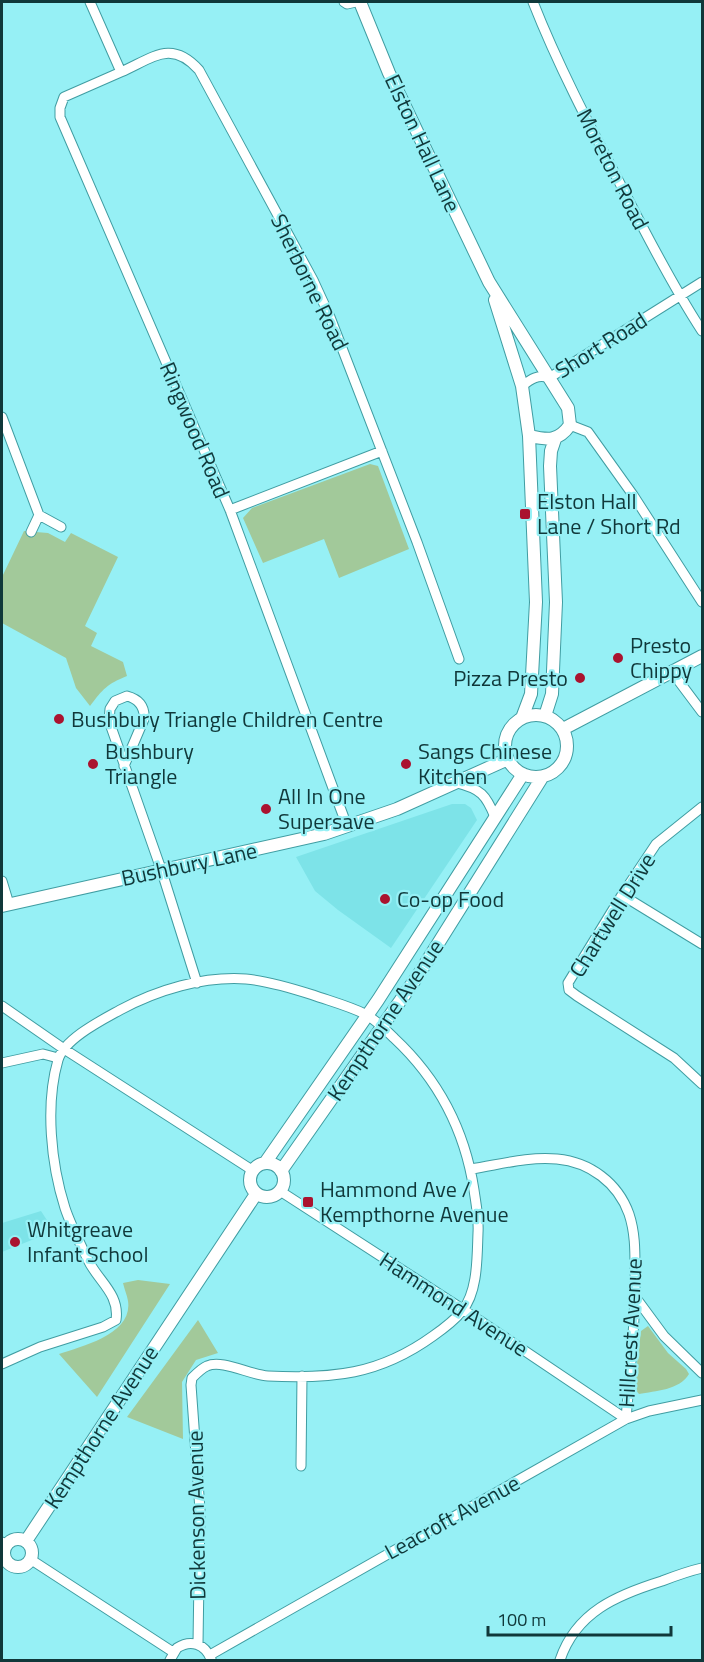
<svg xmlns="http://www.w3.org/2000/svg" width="704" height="1662" font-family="'Titillium Web',sans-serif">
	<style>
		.built { fill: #7de3e8 }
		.green { fill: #a2c99a }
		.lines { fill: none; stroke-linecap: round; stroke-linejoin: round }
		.minor-casing { stroke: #409da2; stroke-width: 11 }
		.tertiary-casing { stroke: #409da2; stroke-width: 14 }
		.minor { stroke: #fff; stroke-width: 9 }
		.tertiary { stroke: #fff; stroke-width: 12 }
		.poi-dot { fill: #aa132f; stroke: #96f0f5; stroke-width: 2 }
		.labels { text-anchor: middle; stroke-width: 4.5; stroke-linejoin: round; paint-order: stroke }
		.street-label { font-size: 22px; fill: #10383a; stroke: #96f0f5 }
		.poi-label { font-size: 22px; fill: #10383a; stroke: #96f0f5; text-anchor: start }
	</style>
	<rect width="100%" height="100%" fill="#96f0f5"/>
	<path class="built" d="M452,804H465L471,808L477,820L391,948L338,910L315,891L296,857Z
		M41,1211L54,1231L2,1252V1223Z"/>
	<path class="green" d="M370,464L378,466L409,549L339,578L324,539L263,563L243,518L252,508Z
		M24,531L48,533L65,542L71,533L118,557L85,626L97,633L91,646L123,662L127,676C107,684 103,689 90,706L76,688L66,658L2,623V577Z
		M138,1280L170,1284L97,1397L59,1354C83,1346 133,1334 128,1301C127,1295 124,1288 123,1283Z
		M198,1320L218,1353L196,1360L182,1382L183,1439L127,1417Z
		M648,1326L668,1353L686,1369L689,1374C680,1390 655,1391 639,1394L634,1388L641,1331Z"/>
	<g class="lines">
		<defs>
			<path id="minor" d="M90,2L121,72C153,58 171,39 199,70L313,280L330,317L417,542L459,659
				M344,2L347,4L356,2
				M533,2C559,68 593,132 626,195C650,242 674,288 702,331
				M121,72L64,97L60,108V117L230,510L347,826
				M522,386C531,379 538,374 549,378L702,282
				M2,417L39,515
				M570,425L588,432L633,495L702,602
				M230,510L382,451
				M31,532L39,515L61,527
				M672,672L702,712
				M124,766L144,719C145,706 138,699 127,696L115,701L110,709L109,721L161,869L197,983
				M457,783C481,789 486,795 495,817
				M702,807L656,844L622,895L568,983L569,990L577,996L674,1058L702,1084
				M2,881L9,904
				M622,895L702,944
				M2,1006L64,1049L252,1170
				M2,1063L43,1054L58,1058
				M471,1169C498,1165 529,1156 557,1159C590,1162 618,1183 629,1214C635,1232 635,1250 635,1268C636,1319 630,1369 626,1419
				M280,1191L464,1310L626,1419
				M636,1298L664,1336L702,1373
				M2,1364L40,1347L103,1327L116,1320C120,1294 98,1281 88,1260C80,1243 71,1226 65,1208C51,1164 45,1105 58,1060C64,1039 102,1020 120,1010C157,990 203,976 246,979C268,981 291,988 313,995C330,1001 349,1006 365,1014C376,1020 386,1030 394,1038C438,1079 465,1131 474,1190C476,1204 479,1218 478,1233C477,1257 478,1292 462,1311C454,1321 443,1329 433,1336C379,1375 332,1379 268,1376C250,1375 222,1359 207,1366C202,1368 196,1374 192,1378L191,1385L200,1510L198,1644
				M301,1466L302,1376
				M2,1542L7,1545
				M30,1559L173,1652
				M210,1655L626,1419L649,1411L702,1400
				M170,1660L177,1648C191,1639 205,1644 211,1659
				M560,1660C576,1612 617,1595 662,1581C675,1576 689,1571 702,1568"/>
			<path id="tertiary" d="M360,2L389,73L489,282L568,408L570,425C558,442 548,440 529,436
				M495,300L522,386L529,436L536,602L531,694L522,718
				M505 746a31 31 0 1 1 62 0a31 31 0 1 1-62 0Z
				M545,716L552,694L556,602L550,466L551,451L555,439
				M563,729L702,656
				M2,906L324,834L397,809L508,759
				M250 1180a17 17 0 1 1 34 0a17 17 0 1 1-34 0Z
				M265,1163L378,1000L523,774
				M281,1171L419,974L543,776
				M4 1553a14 14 0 1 1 28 0a14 14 0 1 1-28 0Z
				M26,1541L256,1194"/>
		</defs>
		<use href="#minor" class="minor-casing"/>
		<use href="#tertiary" class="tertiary-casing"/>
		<use href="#minor" class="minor"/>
		<use href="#tertiary" class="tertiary"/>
	</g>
	<g class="poi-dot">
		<rect x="519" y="508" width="12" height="12" rx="3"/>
		<circle cx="618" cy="658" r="6"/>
		<circle cx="580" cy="678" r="6"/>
		<circle cx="59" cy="719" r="6"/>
		<circle cx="93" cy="764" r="6"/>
		<circle cx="406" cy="764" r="6"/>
		<circle cx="266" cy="809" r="6"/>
		<circle cx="385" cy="899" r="6"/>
		<rect x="302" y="1196" width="12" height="12" rx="3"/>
		<circle cx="15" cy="1242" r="6"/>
	</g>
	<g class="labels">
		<g class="street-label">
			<text transform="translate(423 143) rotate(65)" y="8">Elston Hall Lane</text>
			<text transform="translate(613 169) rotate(63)" y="8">Moreton Road</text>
			<text transform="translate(310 282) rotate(64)" y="8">Sherborne Road</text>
			<text transform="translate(601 345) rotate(-32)" y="8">Short Road</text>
			<text transform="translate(195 430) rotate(67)" y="8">Ringwood Road</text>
			<text transform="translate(189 864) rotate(-12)" y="8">Bushbury Lane</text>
			<text transform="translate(612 915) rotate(-58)" y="8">Chartwell Drive</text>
			<text transform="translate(385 1020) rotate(-56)" y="8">Kempthorne Avenue</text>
			<text transform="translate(454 1304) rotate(33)" y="8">Hammond Avenue</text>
			<text transform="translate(630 1333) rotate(-87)" y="8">Hillcrest Avenue</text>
			<text transform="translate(101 1427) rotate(-57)" y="8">Kempthorne Avenue</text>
			<text transform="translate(196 1515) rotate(-91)" y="8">Dickenson Avenue</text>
			<text transform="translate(452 1517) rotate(-29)" y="8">Leacroft Avenue</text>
		</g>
		<g class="poi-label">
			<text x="537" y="509">Elston Hall<tspan x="537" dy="25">Lane / Short Rd</tspan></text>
			<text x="630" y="653">Presto<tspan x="630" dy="25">Chippy</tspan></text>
			<text x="568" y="686" text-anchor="end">Pizza Presto</text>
			<text x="71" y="727">Bushbury Triangle Children Centre</text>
			<text x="105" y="759">Bushbury<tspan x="105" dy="25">Triangle</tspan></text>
			<text x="418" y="759">Sangs Chinese<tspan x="418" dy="25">Kitchen</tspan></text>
			<text x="278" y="804">All In One<tspan x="278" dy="25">Supersave</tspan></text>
			<text x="397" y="907">Co-op Food</text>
			<text x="320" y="1197">Hammond Ave /<tspan x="320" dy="25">Kempthorne Avenue</tspan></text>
			<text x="27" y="1237">Whitgreave<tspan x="27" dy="25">Infant School</tspan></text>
		</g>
	</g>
	<rect width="704" height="1662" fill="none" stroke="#10383a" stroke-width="6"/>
	<path d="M488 1626v9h183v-9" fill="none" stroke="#10383a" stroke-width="3"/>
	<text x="497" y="1626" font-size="18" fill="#10383a" stroke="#96f0f5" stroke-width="4.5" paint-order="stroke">100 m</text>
</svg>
